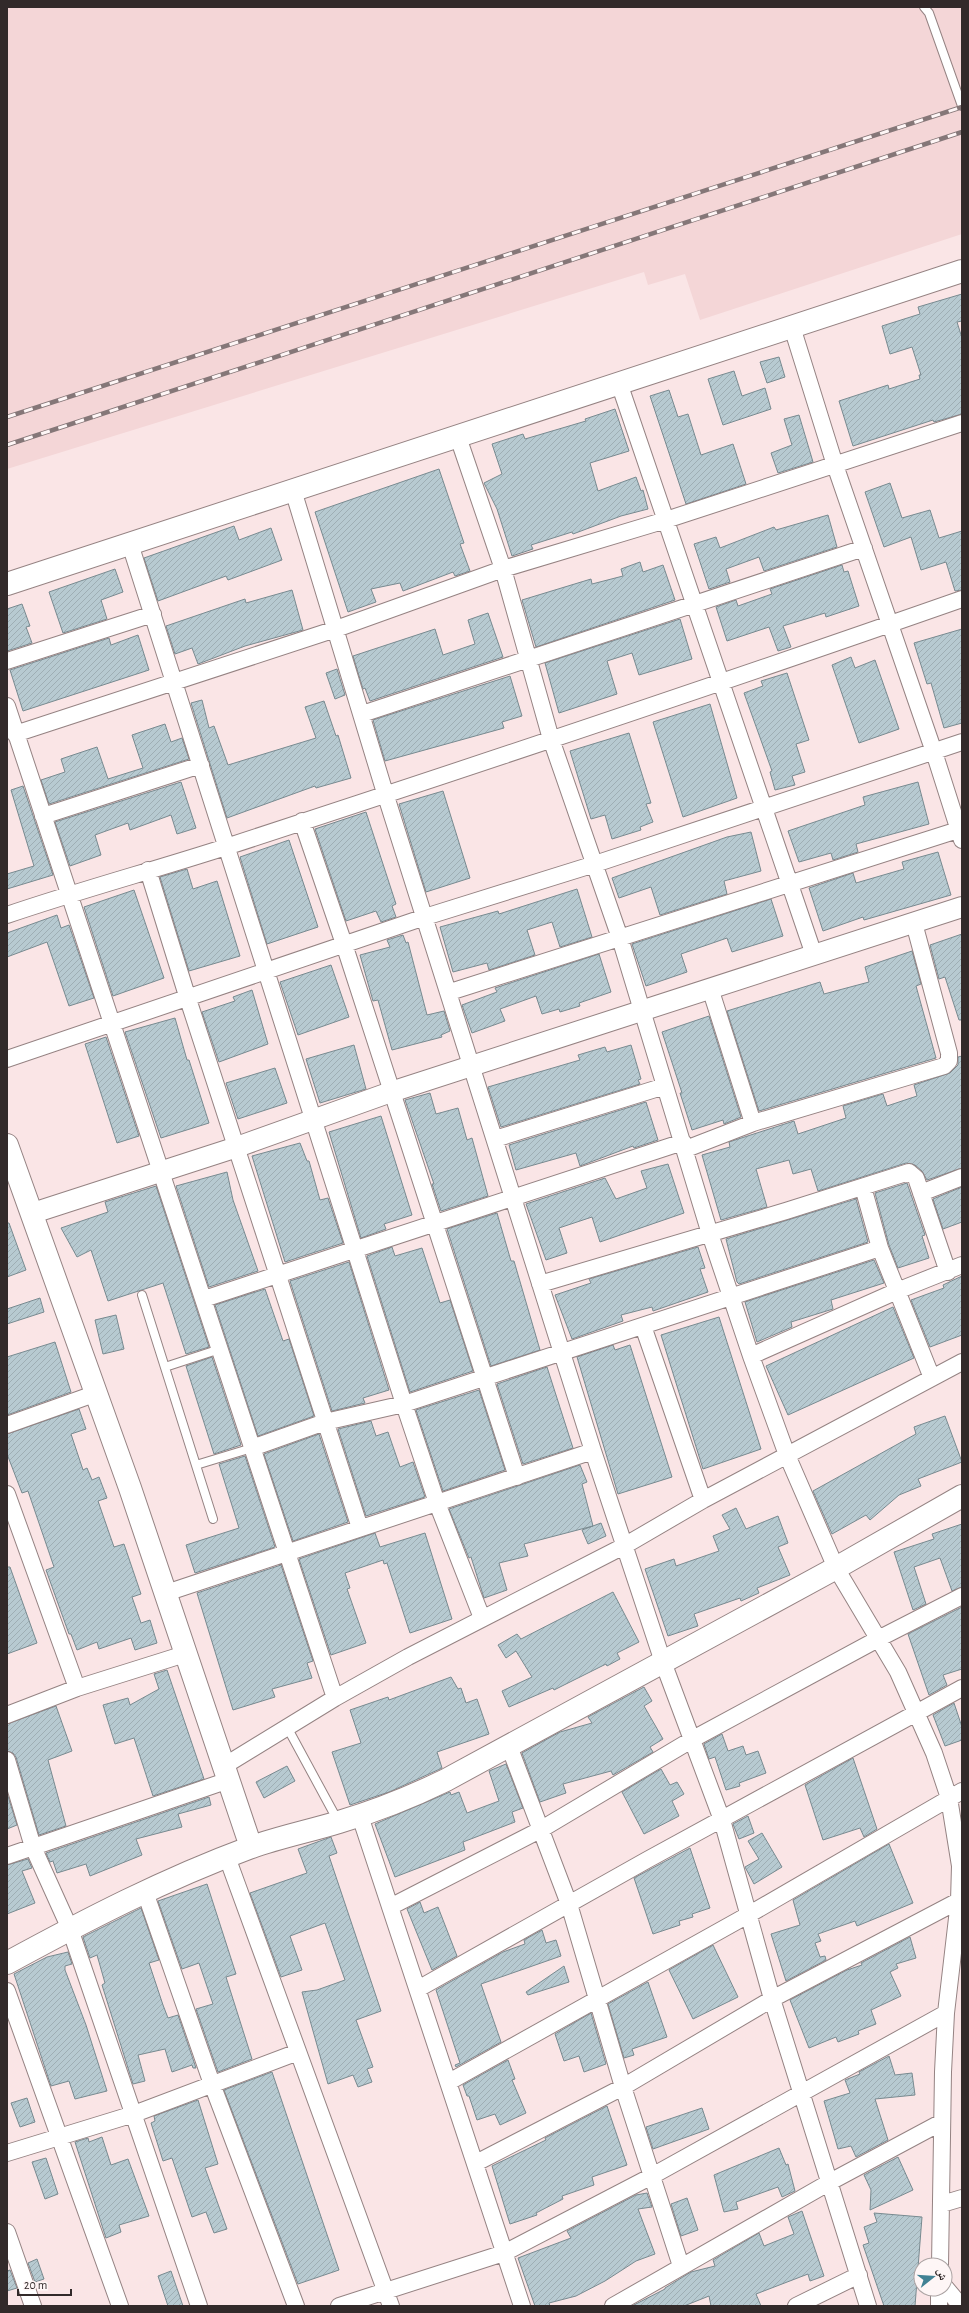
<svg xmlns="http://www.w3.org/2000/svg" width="969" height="2313" font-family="'Alegreya Sans','Noto Naskh Arabic',sans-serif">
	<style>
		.built { fill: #f4d6d7 }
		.building { fill: url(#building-hatch); stroke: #788a90 }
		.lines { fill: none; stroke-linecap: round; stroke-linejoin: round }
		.service-casing { stroke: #958383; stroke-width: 10 }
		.minor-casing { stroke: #958383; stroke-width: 18 }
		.tertiary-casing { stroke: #958383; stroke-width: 22 }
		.secondary-casing { stroke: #958383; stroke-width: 24 }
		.service { stroke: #fff; stroke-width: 8 }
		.minor { stroke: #fff; stroke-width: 16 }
		.tertiary { stroke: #fff; stroke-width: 20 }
		.secondary { stroke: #fff; stroke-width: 22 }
		.rail-casing { stroke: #857778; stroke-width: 4.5 }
		.rail { stroke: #fef6f6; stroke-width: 3; stroke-dasharray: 9; stroke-linecap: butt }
	</style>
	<defs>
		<pattern id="building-hatch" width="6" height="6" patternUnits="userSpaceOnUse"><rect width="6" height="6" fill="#b7cad1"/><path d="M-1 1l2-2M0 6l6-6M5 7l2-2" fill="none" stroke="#9eaeb4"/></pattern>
	</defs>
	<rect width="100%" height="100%" fill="#fae5e6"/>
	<path class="built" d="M7,7H962V234L700,320L685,274L648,285L644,272L7,469Z"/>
	<path class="building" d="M962,294V321L957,322L962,338V414L934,422L933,420L853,446L839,401L888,385L889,389L920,379L919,375H921L912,347L890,354L882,326L920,314L918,307Z
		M779,357L785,377L767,383L760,362Z
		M734,371L742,396L765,388L771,409L723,425L708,379Z
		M669,390L678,417L688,414L701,455L733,444L746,484L686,504L650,396Z
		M615,409L629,451L590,463L598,491L636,477L641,491L643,490L648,509L621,516L573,534L572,532L531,545L533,549L512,556L497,509L484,483L502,474L492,444L523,434L525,439L586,421L585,419Z
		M799,415L813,462L778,473L771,453L792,445L784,419Z
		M439,469L464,543L460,544L470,571L455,576L453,572L403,591L400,583L371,589L376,602L348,612L315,512Z
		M890,483L902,518L930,510L939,538L962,531V590L955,591L946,562L921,570L911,537L884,547L865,492Z
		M828,515L837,547L764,571L759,557L726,569L730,582L709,589L694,544L716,537L720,548L774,527L776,530Z
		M234,526L239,540L271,528L282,560L228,580L226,576L158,601L144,558Z
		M640,562L643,572L663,565L675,600L536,647L522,600L591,579L592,584L623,576L621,569Z
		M842,565L844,572L848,571L859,606L826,617L825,613L783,626L791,647L778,651L769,627L727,641L716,607L736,600L738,606L772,594L770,589Z
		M115,569L123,592L101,600L107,619L63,633L49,592Z
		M292,590L303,630L245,646L198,664L192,648L175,654L166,626L245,599L246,603Z
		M22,604L30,626L26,627L32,643L7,651V609Z
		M488,613L503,657L370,701L365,688L363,689L353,656L435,629L443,655L475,644L468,620Z
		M680,619L692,659L639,675L632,653L607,661L617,694L559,713L545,663Z
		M962,629V723L944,728L931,683L927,684L914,643Z
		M138,635L149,670L23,711L10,670L109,638L111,645Z
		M851,657L855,668L875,660L899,729L859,743L832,665Z
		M337,669L345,695L335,699L326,673Z
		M787,673L809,740L796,744L805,772L792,776L795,785L775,790L770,772L772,771L744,693L763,686L761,681Z
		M510,676L522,716L502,722L504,728L385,761L373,720Z
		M202,700L209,728L214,726L228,765L316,738L305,707L324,701L336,736L338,735L351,778L316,788L315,786L227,818L191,703Z
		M710,704L737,798L683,817L653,722Z
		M165,724L171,742L182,738L189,759L49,804L41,780L65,772L61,759L97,747L108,779L143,768L132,735Z
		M629,733L651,803L646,804L653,822L640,827L641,830L612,839L605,815L591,819L570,751Z
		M181,782L196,828L177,834L171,815L130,830L128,823L95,835L101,855L70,866L55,822Z
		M918,782L929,824L856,844L858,852L833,860L831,853L799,862L788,831L865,805L863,797Z
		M23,786L53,875L7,889V874L34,866L11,790Z
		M443,791L470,878L426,892L399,804Z
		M366,812L396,904L392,906L396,917L381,922L376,911L346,921L315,829Z
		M751,832L761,871L724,881L727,894L660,915L651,887L619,898L612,878L727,837Z
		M289,840L318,927L267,944L240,857Z
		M938,852L951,895L864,920L863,917L823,931L809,888L853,873L856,883L904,869L902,862Z
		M187,869L193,889L217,881L240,956L189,971L160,877Z
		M577,889L592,937L560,947L552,922L527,930L535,955L489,970L487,963L453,972L440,927L498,911L499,914Z
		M134,890L164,978L113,996L84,907Z
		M771,899L783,936L732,952L727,938L681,954L687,972L646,986L632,944Z
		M57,915L61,928L69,925L94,998L69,1006L47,942L7,957V933Z
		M962,934V1020H959L945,977L939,979L930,945Z
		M403,935L406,943L408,942L427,1015L444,1011L450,1031L441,1035L442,1037L392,1050L378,1000L373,1001L360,955L390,947L387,940Z
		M912,951L921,984L916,986L936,1058L759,1111L727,1011L820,982L824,994L869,982L865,967Z
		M599,954L611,992L579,1003L580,1006L560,1012L559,1009L542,1014L536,996L500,1009L505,1021L472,1033L462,1005L497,992L495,988Z
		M331,965L349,1017L298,1035L280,982Z
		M252,990L268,1044L219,1062L202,1012L235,1001L233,997Z
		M709,1016L741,1117L724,1124L723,1120L692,1130L680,1093H682L662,1032Z
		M175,1018L187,1060H189L209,1123L161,1138L125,1032Z
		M106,1037L139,1136L117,1143L85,1044Z
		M354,1045L366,1089L320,1103L306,1059Z
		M631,1045L641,1079L638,1080L640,1084L501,1127L488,1087L580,1060L578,1055L605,1047L607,1052Z
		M962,1056V1168L927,1180L922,1171L915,1165L906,1163L818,1191L811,1169L793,1174L789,1160L756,1169L767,1207L721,1220L702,1155L730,1147L729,1142L794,1121L798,1134L846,1118L843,1106L883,1094L887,1106L917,1096L914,1085L950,1073L958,1065V1057Z
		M275,1068L287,1103L238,1119L226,1083Z
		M430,1093L436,1114L458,1108L467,1140L472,1138L488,1196L441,1211L432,1184H434L405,1100Z
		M646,1102L658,1140L634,1148L633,1146L580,1166L576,1153L516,1170L509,1145Z
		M381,1116L412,1215L384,1224L386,1229L361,1238L329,1132Z
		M300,1143L307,1161H309L320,1200L328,1198L343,1243L285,1262L252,1156Z
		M668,1164L684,1213L600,1242L592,1217L559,1228L567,1253L546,1260L526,1204L605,1178L616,1199L647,1188L641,1171Z
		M227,1172L233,1200L258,1271L209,1287L176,1186Z
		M907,1183L925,1235L922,1236L929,1258L898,1268L889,1245L875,1193Z
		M156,1186L209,1347L186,1354L163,1283L108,1301L91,1250L77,1257L61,1228L108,1212L105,1202Z
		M962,1187V1222L943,1229L933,1199Z
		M856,1199L868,1242L739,1284L737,1282L726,1239Z
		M497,1213L511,1261H514L540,1350L491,1366L447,1229Z
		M7,1223H9L26,1270L7,1277Z
		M392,1247L395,1256L422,1248L440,1303L450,1300L473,1371L410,1392L367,1256Z
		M698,1247L705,1268L700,1269L708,1292L653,1311L652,1307L621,1315L623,1321L572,1339L555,1295L591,1283L589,1279Z
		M874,1260L884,1283L831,1300L833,1309L791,1322L792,1327L757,1342L745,1302Z
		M349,1262L389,1390L363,1398L365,1403L332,1411L290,1281Z
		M962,1276V1335L930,1347L911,1300L944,1288L943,1285Z
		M265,1289L283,1341L289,1339L314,1416L258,1436L215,1305Z
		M40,1298L44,1312L7,1324V1309Z
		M893,1307L914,1358L788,1415L766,1366Z
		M116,1315L124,1349L103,1354L95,1320Z
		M719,1317L761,1449L703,1469L661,1335Z
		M55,1342L71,1392L7,1415V1357Z
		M613,1345L615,1350L630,1345L672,1477L618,1494L577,1357Z
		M212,1357L241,1445L214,1454L186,1366Z
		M547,1367L573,1448L523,1464L497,1384Z
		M479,1390L505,1470L443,1491L416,1410Z
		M79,1409L86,1429L71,1434L83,1470L87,1468L92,1480L99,1477L107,1498L98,1501L114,1547L124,1544L141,1594L132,1597L141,1623L150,1620L157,1643L135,1650L131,1638L99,1649L97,1642L77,1650L71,1634H69L46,1570L54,1567L28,1491L22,1493L7,1454V1434Z
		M945,1416L962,1462L918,1479L921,1486L899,1495L870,1520L866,1515L832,1534L813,1491L916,1434L914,1427Z
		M371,1421L376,1436L388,1432L400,1467L413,1462L425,1497L366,1516L338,1429Z
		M319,1434L348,1522L293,1541L264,1454Z
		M245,1456L275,1547L195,1573L186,1545L239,1528L219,1464Z
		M580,1465L587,1482L582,1484L593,1526L524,1544L528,1556L499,1563L507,1590L484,1598L471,1557L469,1558L449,1509Z
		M736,1508L746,1529L778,1516L788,1543L778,1547L790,1575L757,1588L759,1593L741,1601L740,1598L694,1614L698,1626L668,1636L645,1569L674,1559L676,1566L719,1551L713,1536L730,1529L722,1515Z
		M601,1523L606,1536L588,1544L582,1530Z
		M962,1524V1587L952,1591L940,1558L914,1567L926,1604L913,1610L894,1552L934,1539L932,1534Z
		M375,1533L380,1547L425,1533L452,1619L410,1633L387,1563L384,1564L383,1560L345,1573L350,1588L347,1589L366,1643L331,1655L299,1559Z
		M281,1565L313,1661L307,1663L312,1678L272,1689L275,1697L233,1710L197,1593Z
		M7,1567H10L37,1643L7,1654Z
		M613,1592L639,1642L617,1653L620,1659L607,1666L606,1664L554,1690L553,1688L509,1707L502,1691L532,1677L516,1651L506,1658L498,1645L517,1634L521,1639Z
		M962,1607V1669L943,1675L947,1685L929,1695L908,1634Z
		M167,1670L204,1779L153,1796L134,1738L115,1744L103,1705L128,1698L130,1705L159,1689L154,1674Z
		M451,1677L458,1689L461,1688L466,1703L477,1699L489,1734L437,1752L442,1768L440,1769L389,1792L350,1805L332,1752L361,1743L350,1710L388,1697L389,1700Z
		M644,1687L652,1701L644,1706L663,1739L650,1747L653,1752L613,1775L611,1771L563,1784L566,1793L540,1802L522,1753L560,1732L592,1723L588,1717Z
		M954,1703L962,1727V1740L945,1746L933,1715Z
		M56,1706L72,1751L48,1760L66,1826L39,1835L16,1757L13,1753L7,1751V1724Z
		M722,1734L728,1751L743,1746L746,1755L758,1751L766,1773L739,1783L740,1786L726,1790L715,1757L709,1759L704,1744Z
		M853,1758L877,1829L864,1837L860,1828L823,1840L805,1785Z
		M506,1764L523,1808L512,1812L515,1822L463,1842L465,1850L395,1877L375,1824L450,1792L451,1795L459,1792L467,1813L499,1801L489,1771Z
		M287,1766L295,1781L264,1798L256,1782Z
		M661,1769L670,1785L677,1782L684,1794L672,1801L679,1816L644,1834L622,1792Z
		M7,1793L17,1825L7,1829Z
		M209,1797L211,1805L178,1814L182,1827L136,1839L142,1855L90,1876L86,1864L57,1873L53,1861L50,1862L46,1853Z
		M748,1816L754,1833L739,1839L733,1824Z
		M762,1833L782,1867L754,1884L745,1867L759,1859L748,1841Z
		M331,1837L337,1853L329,1856L381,2011L356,2020L373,2067L367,2069L372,2082L358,2087L353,2075L328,2084L302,1992L317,1990L345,1980L325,1923L290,1936L302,1970L281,1977L250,1893L307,1873L298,1849Z
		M889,1844L913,1903L857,1926L855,1921L818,1934L821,1941L815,1943L820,1957L825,1956L826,1960L786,1981L771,1934L800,1925L793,1900Z
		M690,1848L710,1908L692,1914L693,1917L679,1921L680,1925L653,1934L634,1878Z
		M28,1859L32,1868L22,1871L35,1903L7,1914V1865Z
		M207,1884L236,1974L226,1977L252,2059L218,2072L196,2009L213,2004L199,1963L182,1969L158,1901Z
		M420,1902L424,1913L438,1907L457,1956L432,1970L407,1909Z
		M141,1908L159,1960L149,1963L163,2005L168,2018L178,2015L196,2068H193L192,2065L172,2072L165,2049L138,2055L145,2081L133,2084L102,1985L105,1983L97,1955L90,1958L83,1937Z
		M542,1930L546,1943L556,1940L561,1956L481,1984L501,2042L456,2067L455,2065L460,2063L436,1990L503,1952L525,1944L524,1940Z
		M910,1937L916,1958L896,1964L898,1968L890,1972L901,1996L871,2010L876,2024L858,2031L859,2034L838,2042L836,2037L809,2048L790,2000L847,1970L862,1965L861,1963Z
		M713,1945L738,1997L693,2019L669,1970Z
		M68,1952L72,1964L65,1966V1970L86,2025L107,2091L75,2099L69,2081L51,2086L14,1974L47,1957Z
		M564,1966L569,1982L528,1995L526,1992Z
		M648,1982L667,2037L632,2049L634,2055L624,2058L608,2004Z
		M591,2013L606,2064L584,2072L579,2056L564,2061L555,2034Z
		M889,2056L895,2075L912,2073L915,2095L875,2099L888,2140L856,2157L851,2146L838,2149L824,2101L850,2093L845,2080L860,2074L859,2072Z
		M508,2060L515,2079L512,2080L526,2113L500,2125L495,2114L477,2120L469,2096H467L463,2085Z
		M272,2072L339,2270L298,2284L224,2090Z
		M27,2098L35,2122L20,2127L11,2103Z
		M198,2100L218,2164L205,2168L227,2229L214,2233L206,2212L192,2217L172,2158L163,2161L151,2123L155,2121L154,2116Z
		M607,2106L627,2165L592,2177L594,2185L562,2196L563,2199L536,2213L537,2215L510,2224L492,2166L546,2140L545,2138Z
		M702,2108L709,2129L653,2149L646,2127Z
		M102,2137L111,2165L128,2159L149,2216L119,2225L121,2232L106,2238L75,2142L88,2138L89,2142Z
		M779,2148L786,2165L788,2164L795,2191L782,2197L778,2187L736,2202L738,2209L724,2212L714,2175Z
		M898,2157L913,2190L870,2210L871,2190L864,2175Z
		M46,2158L58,2194L45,2199L32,2162Z
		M647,2193L652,2207L638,2209L655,2254L636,2261L605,2281L576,2296L549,2303L550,2306H535L518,2258L571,2238L567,2231L636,2195Z
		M687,2198L698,2230L681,2236L671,2204Z
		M802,2211L824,2276L810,2281L808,2274L756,2294L761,2306H711L709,2296L684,2306H632L665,2289V2288L691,2272L715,2266L713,2260L759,2233L764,2246L794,2234L788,2217Z
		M874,2213L922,2217L915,2306H884L863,2245L869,2243L864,2227L877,2222Z
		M37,2259L44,2279L35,2282L28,2263Z
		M10,2270L17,2288L7,2291V2271Z
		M171,2271L183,2306H168L158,2276Z"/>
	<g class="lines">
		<defs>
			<path id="service" d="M924,7L929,13L962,106
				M142,1295L213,1519
				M165,1367L220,1349
				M196,1465L252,1448
				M287,1727L338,1821"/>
			<path id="minor" d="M792,327L835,465L934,752L962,840
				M619,383L814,955
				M458,437L503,569L551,739L620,938L710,1234L751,1356L787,1455L836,1568L898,1672L934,1753L949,1798L960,1866L959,1901L946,2013L943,2072L940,2265
				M293,490L385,793L593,1451L663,1662L722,1820L772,1999L868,2306
				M130,544L404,1404L437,1503L482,1618
				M7,661L153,614
				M7,706L335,1698
				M362,714L864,548
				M15,734L336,629L503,569L666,520L962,423
				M43,816L201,765
				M302,821L344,944L517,1477
				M148,870L188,999L360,1528
				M7,915C80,890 155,870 229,846C474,766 719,684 962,599
				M710,988L753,1123
				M450,992L958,830
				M7,1059L425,917L595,864L962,742
				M495,1139L665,1086
				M686,1149L753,1123L944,1066L949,1061V1053L914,923
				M863,1187L880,1248L932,1378
				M921,1193L962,1177
				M540,1284L786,1211L909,1172L916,1178L948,1272
				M204,1299L683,1142
				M643,1326L703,1500
				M751,1356L897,1291L962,1265
				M7,1425L97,1393
				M252,1448L325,1422L404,1404L880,1248
				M7,1494L77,1688
				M166,1593L593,1451
				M7,1715L77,1688L185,1654
				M509,1746L569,1904L623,2087L681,2266
				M7,1760L33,1847L70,1929L199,2306
				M224,1766L335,1698L408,1657L624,1546L703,1500L962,1362
				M360,1816L522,2306
				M7,1856L229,1780
				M227,1857L391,2306
				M145,1892L212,2084L296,2306
				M390,1907L540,1830L693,1739L878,1639L962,1596
				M418,1989L647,1860L962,1688
				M7,1991L120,2306
				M449,2082L748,1915L962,1791
				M7,2153L134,2114L298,2052
				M476,2163L623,2087L772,1999L962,1899
				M942,2204L962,2198
				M7,2232L33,2306
				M945,2287L961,2306
				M339,2306L504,2253L652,2176L946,2013
				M613,2306L830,2182L942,2122
				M796,2306L859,2275
				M939,2306V2289"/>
			<path id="tertiary" d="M33,1213L237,1147L391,1092L962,907"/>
			<path id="secondary" d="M7,584L962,271
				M7,1145L130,1488L251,1847
				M7,1963C86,1920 165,1879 249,1848C279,1837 310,1831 339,1822C376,1811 411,1797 446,1780L836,1568L962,1496"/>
		</defs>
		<use href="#service" class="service-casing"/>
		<use href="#minor" class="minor-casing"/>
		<use href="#tertiary" class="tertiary-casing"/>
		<use href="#secondary" class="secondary-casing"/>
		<use href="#service" class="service"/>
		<use href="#minor" class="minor"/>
		<use href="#tertiary" class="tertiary"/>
		<use href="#secondary" class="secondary"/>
		<defs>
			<path id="rail" d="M7,417L962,107
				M7,445L962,132"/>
		</defs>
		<use href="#rail" class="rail-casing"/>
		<use href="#rail" class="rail"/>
	</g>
	<rect width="969" height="2313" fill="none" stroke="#322a2a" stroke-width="16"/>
	<g transform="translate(933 2277) rotate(73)"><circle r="19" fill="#fef6f6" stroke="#aca4a4"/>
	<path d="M0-3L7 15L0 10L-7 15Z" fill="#418294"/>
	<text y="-6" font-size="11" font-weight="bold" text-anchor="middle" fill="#322a2a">ش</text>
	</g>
	<path d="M18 2289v6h53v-6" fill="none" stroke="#322a2a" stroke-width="2"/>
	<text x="24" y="2289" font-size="12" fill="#322a2a" stroke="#fef6f6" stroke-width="3" paint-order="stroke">20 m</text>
</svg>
